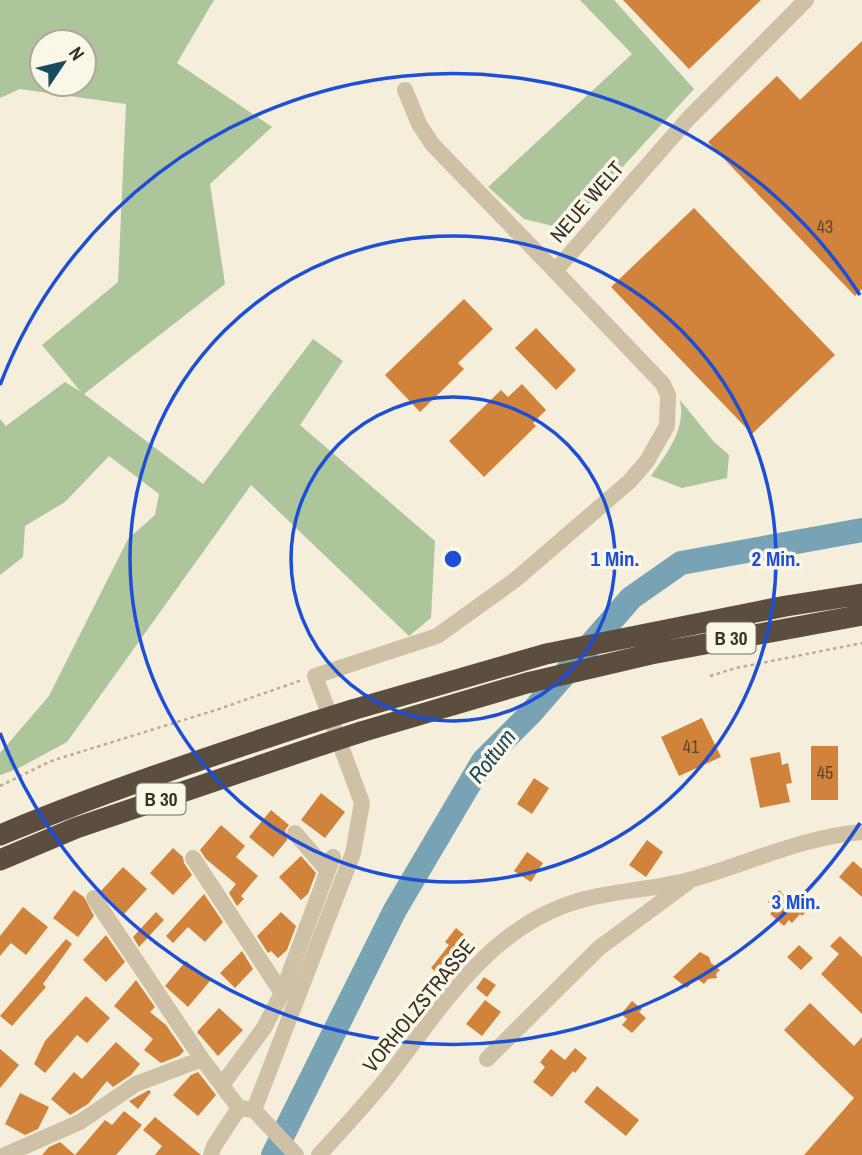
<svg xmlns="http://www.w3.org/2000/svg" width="862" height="1155" font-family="'Archivo Narrow',sans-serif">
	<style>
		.green { fill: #acc59a; fill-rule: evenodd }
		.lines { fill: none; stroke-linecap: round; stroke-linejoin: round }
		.river { stroke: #77a3b4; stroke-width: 24 }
		.building { fill: #d1833c }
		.path { stroke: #baac90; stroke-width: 2.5; stroke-dasharray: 3.5 3.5; stroke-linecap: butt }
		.minor { stroke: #cec1a6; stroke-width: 16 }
		.highway { stroke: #5b4e3e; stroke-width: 21 }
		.highway-bridge { stroke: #5b4e3e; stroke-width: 21 }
		.ring { fill: none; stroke: #1d4ed8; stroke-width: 3.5 }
		.labels { text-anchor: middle; stroke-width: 7; stroke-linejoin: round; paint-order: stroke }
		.number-label { font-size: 18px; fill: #5f462c }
		.shield { fill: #fbf7e8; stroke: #736c61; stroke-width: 2 }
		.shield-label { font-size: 19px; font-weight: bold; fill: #393127 }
		.street-label { font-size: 21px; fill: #393127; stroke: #fbf7e8 }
		.water-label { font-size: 23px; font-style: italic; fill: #194a5f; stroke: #fbf7e8 }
		.centre { fill: #1d4ed8; stroke: #fbf7e8; stroke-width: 3.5 }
		.ring-label { font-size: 21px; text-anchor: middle; font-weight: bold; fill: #1d4ed8; stroke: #fbf7e8; stroke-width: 7; stroke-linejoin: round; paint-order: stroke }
	</style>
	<rect width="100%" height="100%" fill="#f4eedb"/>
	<path class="green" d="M0,0H214L177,63L272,127L210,184L225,284L84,394L203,484L313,339L343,361L300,425L435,541L431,618L409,636L251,485L67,742L17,769L0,775V753L49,696L128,539L155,515L159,494L109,456L65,502L25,526L23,557L0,575V419L6,426L65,382L81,392L42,345L118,282L126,104L20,89L0,98ZM42,42H84V84H42Z
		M580,0H614L694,89L562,233L553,226L524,219L488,187L632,54Z
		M680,400L714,442L729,455L727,478L682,488L651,476C667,453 686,430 680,400Z"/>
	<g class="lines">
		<path class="river" d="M273,1155L395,910L483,761L530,714L631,598L681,563L862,530"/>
	</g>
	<path class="building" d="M623,0H761L689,69Z
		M862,41V289L855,296L708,142L777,76L800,100Z
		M694,208L835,355L752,434L611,287Z
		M464,299L493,329L458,363L464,369L420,412L385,375Z
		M536,328L576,370L556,390L515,348Z
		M522,384L546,410L533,423L536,426L484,477L449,441L501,390L508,397Z
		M702,718L721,757L679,776L661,737Z
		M811,746H838V800H811Z
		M780,752L782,765L788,763L792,783L786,784L790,802L760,808L750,758Z
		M534,778L549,788L532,814L517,804Z
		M321,793L345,812L325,838L301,820Z
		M271,810L289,825L285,830L287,840L273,857L249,837Z
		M221,825L245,846L236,857L258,876L241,896L244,899L237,906L229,893L236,884L206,859L200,850Z
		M647,840L663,852L646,877L629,865Z
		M173,848L183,857L184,863L192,875L173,895L150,873Z
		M527,852L543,863L531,882L514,871Z
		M301,856L316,873L308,894L301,900L279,877Z
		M853,861L862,869V897L839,877Z
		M123,867L147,889L124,914L101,891Z
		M74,890L84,897L94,916L78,937L53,918Z
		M779,890L788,899L794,892L810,907L802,916L800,914L792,923L789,920L784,926L770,914L775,908L768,902Z
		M204,894L223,922L205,942L188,927L173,943L166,936Z
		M23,907L48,927L26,955L11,943L0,956V936Z
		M156,912L164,920L139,947L133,937Z
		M281,912L296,926L287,950L278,958L271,951L268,953L257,936Z
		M456,928L468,938L457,951L465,957L447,980L431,968L449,945L445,942Z
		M106,935L125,962L106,982L83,960Z
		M840,936L862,957V1014L821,974L839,954L830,946Z
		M66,939L72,944L43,984L46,987L12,1026L0,1016Z
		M799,945L813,958L801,970L787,957Z
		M242,951L253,969L235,988L220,973Z
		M700,952L709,957L711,963L720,970L716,974L717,978L708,979L704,984L696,978L687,988L673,977Z
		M186,961L210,981L188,1007L165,986Z
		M484,977L496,985L487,997L476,988Z
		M136,980L155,1007L150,1012L166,1025L184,1051L179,1056L161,1063L144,1050L153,1039L114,1006Z
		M86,996L110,1018L87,1043L77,1035L45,1073L34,1064L45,1041Z
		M485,1000L501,1012L482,1036L466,1024Z
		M632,1001L642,1009L639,1012L646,1018L632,1033L622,1025L627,1019L621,1014Z
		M810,1003L854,1046L862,1037V1155H804L854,1098L784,1030Z
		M219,1008L243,1030L218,1056L197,1032Z
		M116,1042L140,1064L131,1075L113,1087L107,1081L88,1104L70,1115L51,1099L74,1072L82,1079Z
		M575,1048L587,1058L575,1073L573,1071L552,1097L533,1082L545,1067L540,1062L551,1049L565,1060Z
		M0,1049L19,1065L0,1088Z
		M198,1072L216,1095L198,1116L173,1095L191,1075Z
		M597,1086L639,1120L626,1136L584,1102Z
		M149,1090L151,1092L138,1109L129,1101Z
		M20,1093L49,1107L38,1129L25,1135L5,1124Z
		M124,1111L142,1125L116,1155H42L49,1147L60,1142L75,1155L105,1120L112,1125Z
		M155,1117L201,1155H155L162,1146L143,1130Z"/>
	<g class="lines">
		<path class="path" d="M710,676L736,668L862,643
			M0,786L51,761L216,710L302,680"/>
		<path class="minor" d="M405,90L419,124L432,144L555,271
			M295,833L327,870
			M193,858L282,993
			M94,898L202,1059L239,1108L254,1110
			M487,1059L599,948L687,883
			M222,1085L264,1028L282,993L333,857
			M5,1155L80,1122L136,1084L202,1059
			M211,1155L214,1146L239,1108
			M296,1155L254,1110L353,853L362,803L315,676L437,636L515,580L630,481L647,461L667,426L668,395L663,384L555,271L688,119L806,0
			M319,1155C342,1130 365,1105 386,1079C440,1010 488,927 578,901C615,890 655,890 693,879C749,863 803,837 862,832"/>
		<path class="highway" d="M352,710L546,654L786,606L862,594
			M361,732L527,683L651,654L862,615
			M0,835C103,792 208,757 314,722
			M0,860L76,828L324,744"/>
		<path class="highway-bridge" d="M314,722L352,710
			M324,744L361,732"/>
	</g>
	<g class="ring">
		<circle cx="453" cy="559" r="162"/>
		<circle cx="453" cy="559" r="323"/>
		<path d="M860 823A485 485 0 0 1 0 733M0 385A485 485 0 0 1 860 295"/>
	</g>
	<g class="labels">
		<g class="number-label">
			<text x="825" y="233">43</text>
			<text x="691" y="753">41</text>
			<text x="825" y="779">45</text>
		</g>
		<g class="shield">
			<rect x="706.5" y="622.5" width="49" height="31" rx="5"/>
			<rect x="136.5" y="783.5" width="49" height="31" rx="5"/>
		</g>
		<g class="shield-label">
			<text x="731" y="645">B 30</text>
			<text x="161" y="806">B 30</text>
		</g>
		<g class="street-label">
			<text transform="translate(587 202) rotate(-49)" y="7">NEUE WELT</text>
			<text transform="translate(419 1006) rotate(-51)" y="7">VORHOLZSTRASSE</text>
		</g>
		<g class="water-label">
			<text transform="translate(492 756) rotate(-52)" y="8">Rottum</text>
		</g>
	</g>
	<circle cx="453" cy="559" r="10" class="centre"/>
	<g class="ring-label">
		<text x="615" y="566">1 Min.</text>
		<text x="776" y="566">2 Min.</text>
		<text x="796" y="909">3 Min.</text>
	</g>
	<g transform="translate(63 63) rotate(55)"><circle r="33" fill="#fbf7e8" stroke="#ada89b" stroke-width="2"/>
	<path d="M0-5L12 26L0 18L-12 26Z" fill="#194a5f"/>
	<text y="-10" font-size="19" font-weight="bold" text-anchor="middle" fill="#393127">N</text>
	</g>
</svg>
